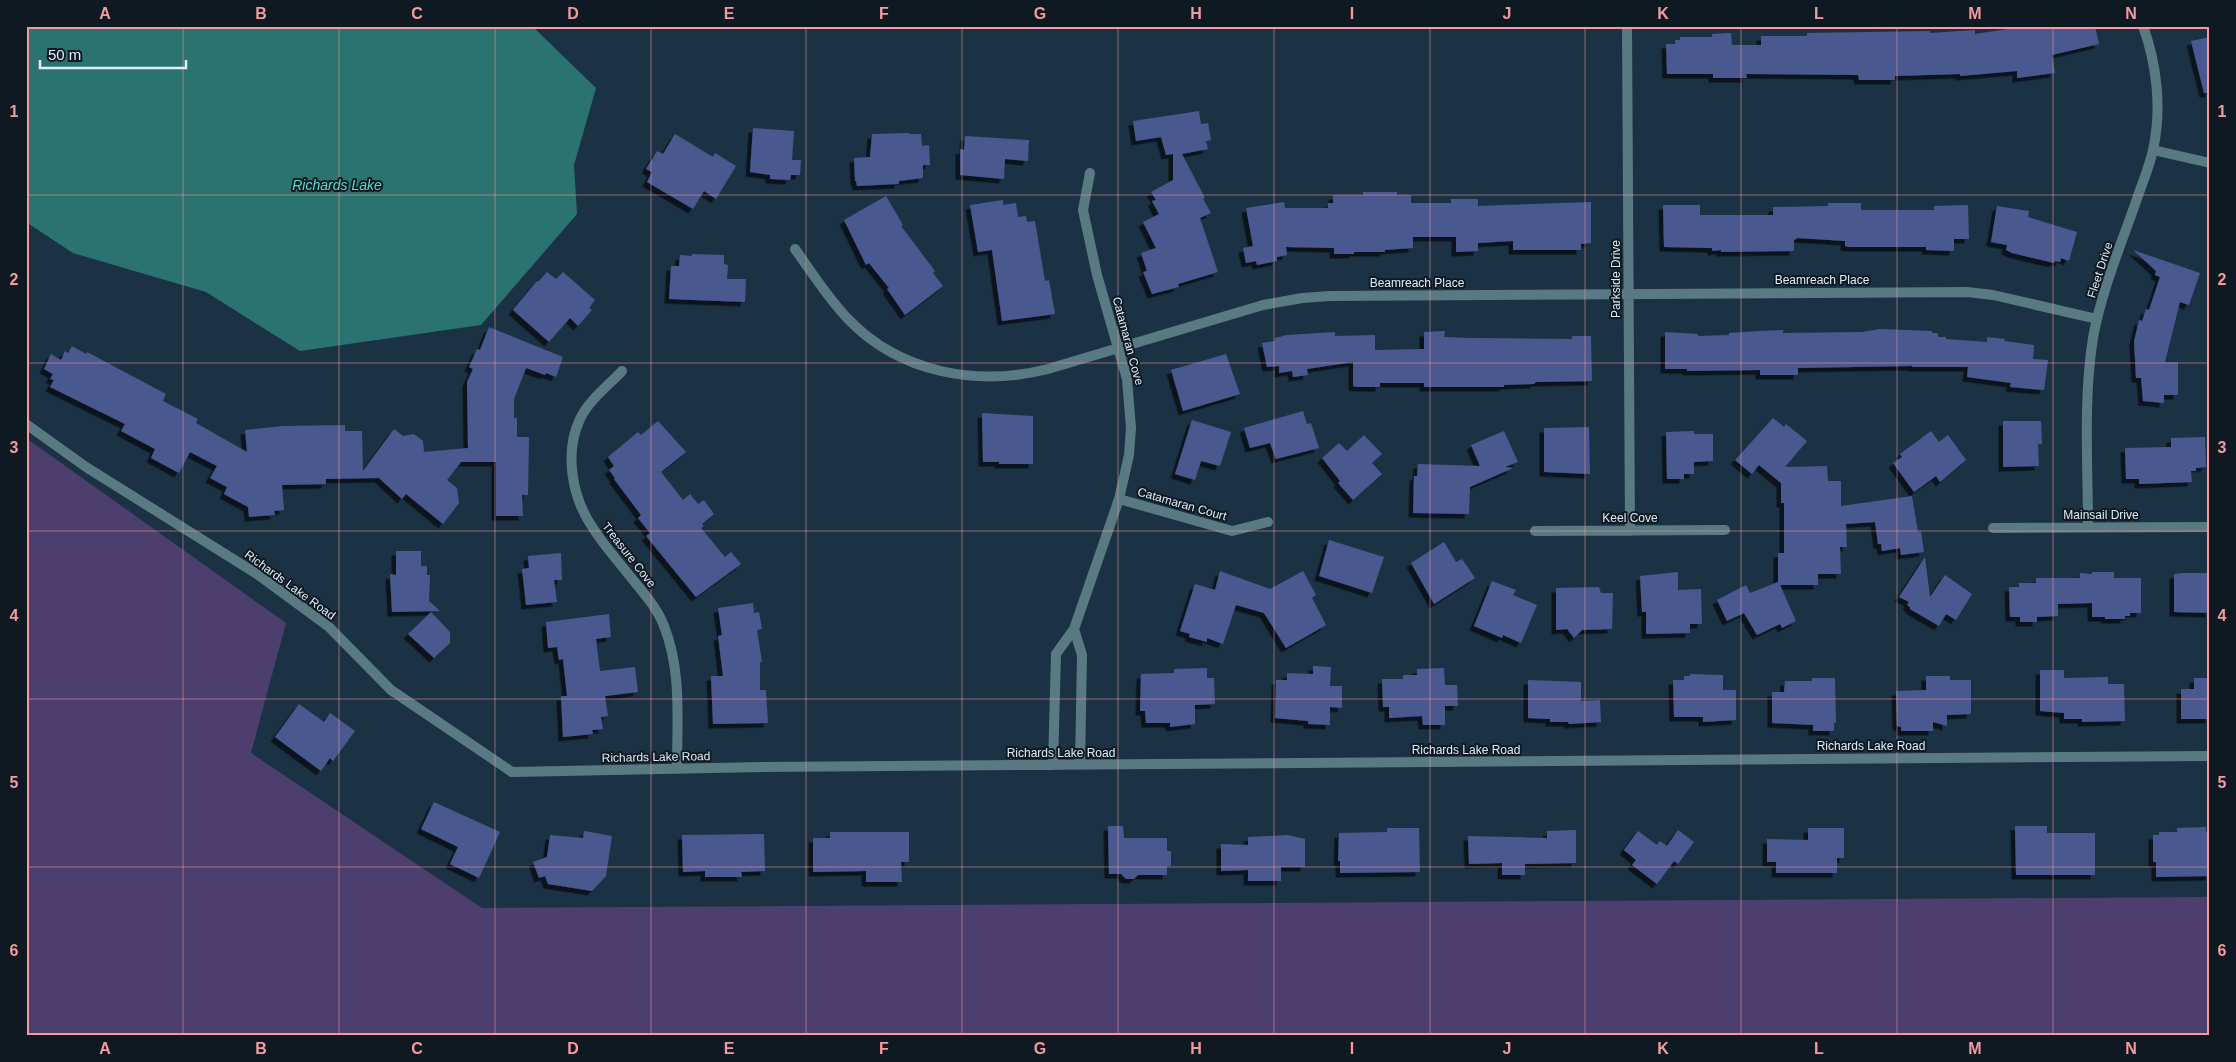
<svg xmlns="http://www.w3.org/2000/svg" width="2236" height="1062" font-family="Helvetica,sans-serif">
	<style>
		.grass { fill: #4d3f6d }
		.water { fill: #2b7370 }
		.building { fill: #49598e; filter: url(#shadow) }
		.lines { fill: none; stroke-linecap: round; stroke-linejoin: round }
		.street { stroke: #597a83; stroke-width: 10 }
		.grid { fill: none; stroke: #f49b9f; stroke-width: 1; stroke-opacity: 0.55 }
		.labels { text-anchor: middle; stroke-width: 4; stroke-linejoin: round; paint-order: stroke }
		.street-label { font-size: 12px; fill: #dfedfa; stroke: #0f1921 }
		.water-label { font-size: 14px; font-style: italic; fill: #53ded8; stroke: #0f1921 }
		.neatline { fill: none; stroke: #f49b9f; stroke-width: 2 }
		.grid-label { font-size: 16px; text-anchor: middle; font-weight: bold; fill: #f49b9f }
	</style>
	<defs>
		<filter id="shadow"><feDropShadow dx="-4.5" dy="4.5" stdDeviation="0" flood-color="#0009"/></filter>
	</defs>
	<rect width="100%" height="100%" fill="#1b3245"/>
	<path class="grass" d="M26,438L286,623L251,753L482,908L2210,897V1036H26Z"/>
	<path class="water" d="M26,26H532L596,88L574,165L577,214L481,325L300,351L206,292L73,253L26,222Z"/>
	<path class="building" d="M2028,26H2095L2099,44L2052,55L2055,73L2017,78V71L1960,76V74L1895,76V80H1859L1858,75L1746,74L1747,78H1713V74H1667L1666,44H1675V40H1680V37H1712V34L1731,33L1732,45H1761V36H1807V33L1930,31V33L1975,30V34Z
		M2210,37V93H2204L2191,41Z
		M1199,111L1201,124L1208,123L1211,140L1206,141L1208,149L1182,154L1205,198L1203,199L1211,213L1200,218L1218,272L1178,284L1179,287L1152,294L1143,272L1147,271L1141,253L1156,248L1143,222L1159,214L1152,201L1156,200L1151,192L1173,180V154L1166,155L1161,137L1136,141L1133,121Z
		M753,128L794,131L792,160H801L800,175H791L790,180L770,179V175L750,172Z
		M909,133V134H921L922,146L929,145L930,165H923V178L899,181V184L857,186L856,181H855L854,158L870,157L872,134Z
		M675,134L713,157L715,153L736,166L716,199L704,191L693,209L647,182L652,172L646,169L657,151L663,154Z
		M965,136L1029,140L1028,161L1005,159L1004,179L960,175V149L964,150Z
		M1363,192H1397V195H1411V203H1451V199H1476L1478,200V206L1591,202V243L1581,244V250H1513V241L1478,243V251L1456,252V237H1413V248L1385,250V252H1354V254H1334V248L1286,247L1287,255L1277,257V261L1257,265L1256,261L1246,263L1243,248L1253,246L1246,208L1284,202L1285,208H1328V203H1333V195H1363Z
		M886,196L903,225L901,226L935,271L933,273L943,286L905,315L887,289L889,288L869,263L866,265L844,220Z
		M1003,200V205L1016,203L1018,217L1026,216L1027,222L1035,221L1045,281L1049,280L1055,314L1002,321L992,250L978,252L970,205Z
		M1828,203H1861V210H1934V206L1968,205L1969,239H1954V251L1926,250V247H1849L1845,246V241L1798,238L1794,240V251L1721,252V250L1712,251V248L1664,247L1663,205H1700V215H1773V207L1828,206Z
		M1997,206L2029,211L2028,217L2077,232L2069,261L2061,258L2060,262L2055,261L2054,263L2012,253L2006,250L2007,245L1991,242Z
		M2133,250L2200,273L2189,305L2180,302L2165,362H2178V395H2164V403L2143,401L2141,378H2136L2134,341L2139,320L2142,321L2146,309L2149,310L2160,277L2155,275L2156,271Z
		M692,254L724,255V264L728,265L727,279H746L745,302L669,299L671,266H679L680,255L692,256Z
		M547,272L556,279L563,272L595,300L589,308L592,310L578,326L570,318L549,342L513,310L537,281L538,282Z
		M489,327L563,357L556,377L546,373L545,375L526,368L514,399V418H517V437H529L528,495H522L523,516H496V462H461L447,480L457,488L459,503L443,524L406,494L402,499L379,478L326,479V484L282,485L284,510L274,511L275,515L249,517L248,507L224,494L227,487L210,478L217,466L190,452L179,473L151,458L155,449L121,431L125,424L50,387L54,380L50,379L53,374L44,369L51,354L61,360L65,351L68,353L72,346L86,354L87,352L166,394L163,401L198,419L196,423L247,452L245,430L283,426L345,425V431H362L363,471L394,429L403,436L414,434L423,441L424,452L468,448L467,382L473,369L469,367L477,349L480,350Z
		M1880,329L1932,331V333H1938V337H1946V339L1987,342V337L2005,339L2004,341L2034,345L2033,359L2048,360L2044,390L2010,387L2011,383L1967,377L1968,367H1912V366L1798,368V375H1760V370L1687,371V369H1665V332L1698,334V336L1729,335V333L1760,331L1783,330V333L1862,332Z
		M1445,331L1444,337L1471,338L1572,339V336H1591L1592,381L1536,382L1534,384L1504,385V387H1424V383H1380V387H1357L1353,386V362L1307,369L1308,375L1293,377L1292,371L1279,373V366L1267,367L1262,343L1275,341V338L1287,335L1335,332V336L1375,335V350L1424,349V332Z
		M1226,354L1240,394L1183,411L1171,370Z
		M1303,411L1307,424L1311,423L1319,448L1276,459L1270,443L1250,448L1244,428Z
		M982,413L1033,416V464H999V462H983Z
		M1773,418L1784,427L1786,424L1807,441L1785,467L1827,466L1828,481H1841V506L1912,496L1918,532L1921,531L1924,552L1901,555L1900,548L1882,551L1881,544H1878L1875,522L1846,524L1847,547H1840L1841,574H1818V585H1780L1796,621L1782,628L1780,624L1757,635L1744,613L1727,621L1717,600L1746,585L1750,593L1778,582V553H1784V503H1781V483L1759,465L1752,474L1735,460Z
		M1192,420L1231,432L1220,466L1201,461L1195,480L1175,474Z
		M658,421L686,452L661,472L683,500L690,494L698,504L704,500L714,514L702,524L704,526L701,528L725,557L731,552L741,564L696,597L646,536L650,533L638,518L641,515L614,479L615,478L609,470L614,466L608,457L638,432L641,435Z
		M2003,421H2041L2042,444H2038L2039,466L2003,467Z
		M1589,427L1590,474L1544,472V428Z
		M1504,431L1518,462L1505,467L1513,468L1470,487L1469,514L1413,513L1414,476H1417L1418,464L1480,466L1471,445Z
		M1694,431V434H1713V461L1694,462V474H1684V479H1667L1666,432Z
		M1931,431L1939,442L1948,435L1966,460L1940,482L1936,476L1914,492L1893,463L1902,457L1900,454Z
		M1364,435L1382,454L1372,463L1382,474L1353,500L1338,483L1340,481L1322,458L1339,443L1347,451Z
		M2205,437L2206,467L2196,468V471H2191L2192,482L2139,484V479H2126L2125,448L2171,447V438Z
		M1329,540L1384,557L1372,593L1319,576Z
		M1444,542L1456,562L1462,559L1475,578L1434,604L1411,563Z
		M396,551H421V566H427V575H430L429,601L440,611L392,612L390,574L396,575Z
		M561,553L562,580H554L557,602L526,605L522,569L529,568L528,556Z
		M1925,557L1930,597L1945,575L1972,594L1956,620L1946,614L1939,626L1910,609V607L1907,605L1909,602L1899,597Z
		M1220,571L1270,589L1303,571L1316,595L1312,598L1326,625L1286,648L1264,613L1236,605L1223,644L1207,638V642L1189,637L1190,634L1180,631L1195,584L1215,590Z
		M1678,572V590L1701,589L1702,624H1690V633L1646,634V612H1642L1640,576Z
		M2092,572H2114V578H2141V613H2130V616H2125V619H2105V617H2092V603L2058,604V616L2037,617V622H2020V617H2010L2009,587H2019V583H2036V578H2080V573L2092,574Z
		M2184,573H2210V613L2174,612V574Z
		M1492,581L1516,590L1513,595L1537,605L1521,643L1503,635L1502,638L1474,626Z
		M1599,587L1601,593H1613L1612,629L1582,630L1574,638L1567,629L1556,630V588Z
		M753,603L754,613L759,612L762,629L757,630L762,662H760V690H766L768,723L713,724L711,676H723L718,636L722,635L718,608Z
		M431,612L450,632V643L434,658L408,634Z
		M609,614L611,637L596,639L600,671L635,667L638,692L605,696L608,716L601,717L603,729L592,730L593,734L563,737L561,696H567L563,659L559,660L557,647L548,648L546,622Z
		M1313,666L1331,667L1330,686H1342V708L1330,707V725L1308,724V721L1275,718L1276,680H1287V673L1313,674Z
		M1207,668V678H1214L1215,704L1195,705V724L1170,727V723H1146L1145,711H1140L1141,674L1174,673V669Z
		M1444,668L1445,685H1457L1458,706H1445V725H1423L1422,716L1389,718V707H1383L1382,679H1403V675H1417V669Z
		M2040,670H2064V678L2108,677V684H2124L2125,721L2082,722V719H2064V713L2040,711Z
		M1690,674L1723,675V690H1736V720L1703,722V717H1674L1673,680H1684V676H1690Z
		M1926,676H1950V680H1971V714L1947,715V726L1933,722V731H1901V727L1897,726L1896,691L1926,690Z
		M1812,678H1835L1836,723H1834V731H1813V725L1772,723V692H1784L1785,681H1812Z
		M2194,678H2210V719H2181V689H2194Z
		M1528,680L1581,682V701L1600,700L1601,722L1569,724L1568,722H1550V719L1528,718Z
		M299,704L324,722L330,713L355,731L333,761L330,758L321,771L275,737Z
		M434,802L500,832L479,878L450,864L458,847L421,829Z
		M1108,826H1123L1124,838H1167V851H1171V866H1167V875H1138L1134,879H1126L1121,874H1109Z
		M2015,826H2047V833H2095V875H2016Z
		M2206,827V832H2210V876L2156,877V862H2153V835H2159V832H2177V828Z
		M1387,828H1419L1420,872L1340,873V861H1338L1339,833L1387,832Z
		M1808,828H1844V858H1837V873H1776V862H1767V839L1808,840Z
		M1576,830V863L1525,864V875H1502V863L1469,864L1468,836L1547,838V831Z
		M1678,830L1694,842L1678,864L1674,861L1657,884L1632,865L1636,860L1624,850L1638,831L1657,845L1660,841L1667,846Z
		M584,831L612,836L606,876L592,891L548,884L545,876L539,878L533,862L547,857L550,835L583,838Z
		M830,832H909V862H901L902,882H866V871L813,872V838H830Z
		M764,834L765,871L741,872L742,877H705V871L683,872L682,835Z
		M1288,835L1305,839V867H1281V881H1248V870L1221,871V844L1248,845V837Z"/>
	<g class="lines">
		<path class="street" d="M1627,26L1630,531
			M2153,150L2210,163
			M795,249C812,273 828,298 848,319C900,373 977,387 1048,369L1263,305L1302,298L1330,296L1967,292L1993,295L2097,319
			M622,371C608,386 589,400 580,419C564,453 572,498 593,528C602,543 614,556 625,570C639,588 656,605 664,626C682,671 677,722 677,769
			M26,424L86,467L257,574L329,627L391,690L512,772L762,767L2210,756
			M1119,499L1232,531L1268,522
			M1993,528L2210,527
			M2088,528C2088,465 2083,400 2093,338C2102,288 2123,240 2139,193C2144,179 2150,164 2153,150C2162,109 2157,65 2143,26
			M1535,531L1725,530
			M1074,629L1082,655L1080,765
			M1053,765L1056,654L1074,629L1119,499L1129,455L1131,428L1127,379L1097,275L1083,210L1090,173"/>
	</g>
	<path class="grid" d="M183,26V1036M339,26V1036M495,26V1036M651,26V1036M806,26V1036M962,26V1036M1118,26V1036M1274,26V1036M1430,26V1036M1585,26V1036M1741,26V1036M1897,26V1036M2053,26V1036M26,195H2210M26,363H2210M26,531H2210M26,699H2210M26,867H2210"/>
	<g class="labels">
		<g class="street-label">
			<text transform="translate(2100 270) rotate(-72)" y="4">Fleet Drive</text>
			<text transform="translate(1616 279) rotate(-90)" y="4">Parkside Drive</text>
			<text x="1822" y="284">Beamreach Place</text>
			<text x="1417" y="287">Beamreach Place</text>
			<text transform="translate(1128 341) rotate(75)" y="4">Catamaran Cove</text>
			<text transform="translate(1182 504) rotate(16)" y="4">Catamaran Court</text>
			<text x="2101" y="519">Mainsail Drive</text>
			<text x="1630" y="522">Keel Cove</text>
			<text transform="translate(629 555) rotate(52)" y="4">Treasure Cove</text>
			<text transform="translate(290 585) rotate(36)" y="4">Richards Lake Road</text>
			<text x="1871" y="750">Richards Lake Road</text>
			<text x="1466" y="754">Richards Lake Road</text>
			<text x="1061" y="757">Richards Lake Road</text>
			<text transform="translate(656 757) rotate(-1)" y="4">Richards Lake Road</text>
		</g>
		<g class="water-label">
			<text x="337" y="190">Richards Lake</text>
		</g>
	</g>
	<rect width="2236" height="1062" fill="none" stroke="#0f1921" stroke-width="55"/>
	<path d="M40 60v8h146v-8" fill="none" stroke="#dfedfa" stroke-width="2.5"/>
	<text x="48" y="60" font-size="15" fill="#dfedfa" stroke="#0f1921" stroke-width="4" paint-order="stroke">50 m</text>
	<rect x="28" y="28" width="2180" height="1006" class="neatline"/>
	<g class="grid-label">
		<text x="105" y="19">A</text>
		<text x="261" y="19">B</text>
		<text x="417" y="19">C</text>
		<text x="573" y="19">D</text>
		<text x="729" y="19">E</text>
		<text x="884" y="19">F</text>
		<text x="1040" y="19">G</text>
		<text x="1196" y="19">H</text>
		<text x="1352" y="19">I</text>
		<text x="1507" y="19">J</text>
		<text x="1663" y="19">K</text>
		<text x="1819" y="19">L</text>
		<text x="1975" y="19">M</text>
		<text x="2131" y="19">N</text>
		<text x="14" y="117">1</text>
		<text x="2222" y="117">1</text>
		<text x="14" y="285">2</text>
		<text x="2222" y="285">2</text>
		<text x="14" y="453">3</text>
		<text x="2222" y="453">3</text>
		<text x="14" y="621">4</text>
		<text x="2222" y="621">4</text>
		<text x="14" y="788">5</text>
		<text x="2222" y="788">5</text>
		<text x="14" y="956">6</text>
		<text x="2222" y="956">6</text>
		<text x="105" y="1054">A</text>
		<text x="261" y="1054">B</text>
		<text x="417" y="1054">C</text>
		<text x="573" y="1054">D</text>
		<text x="729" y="1054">E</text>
		<text x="884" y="1054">F</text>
		<text x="1040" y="1054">G</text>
		<text x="1196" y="1054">H</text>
		<text x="1352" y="1054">I</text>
		<text x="1507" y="1054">J</text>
		<text x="1663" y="1054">K</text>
		<text x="1819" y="1054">L</text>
		<text x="1975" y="1054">M</text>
		<text x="2131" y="1054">N</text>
	</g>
</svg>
